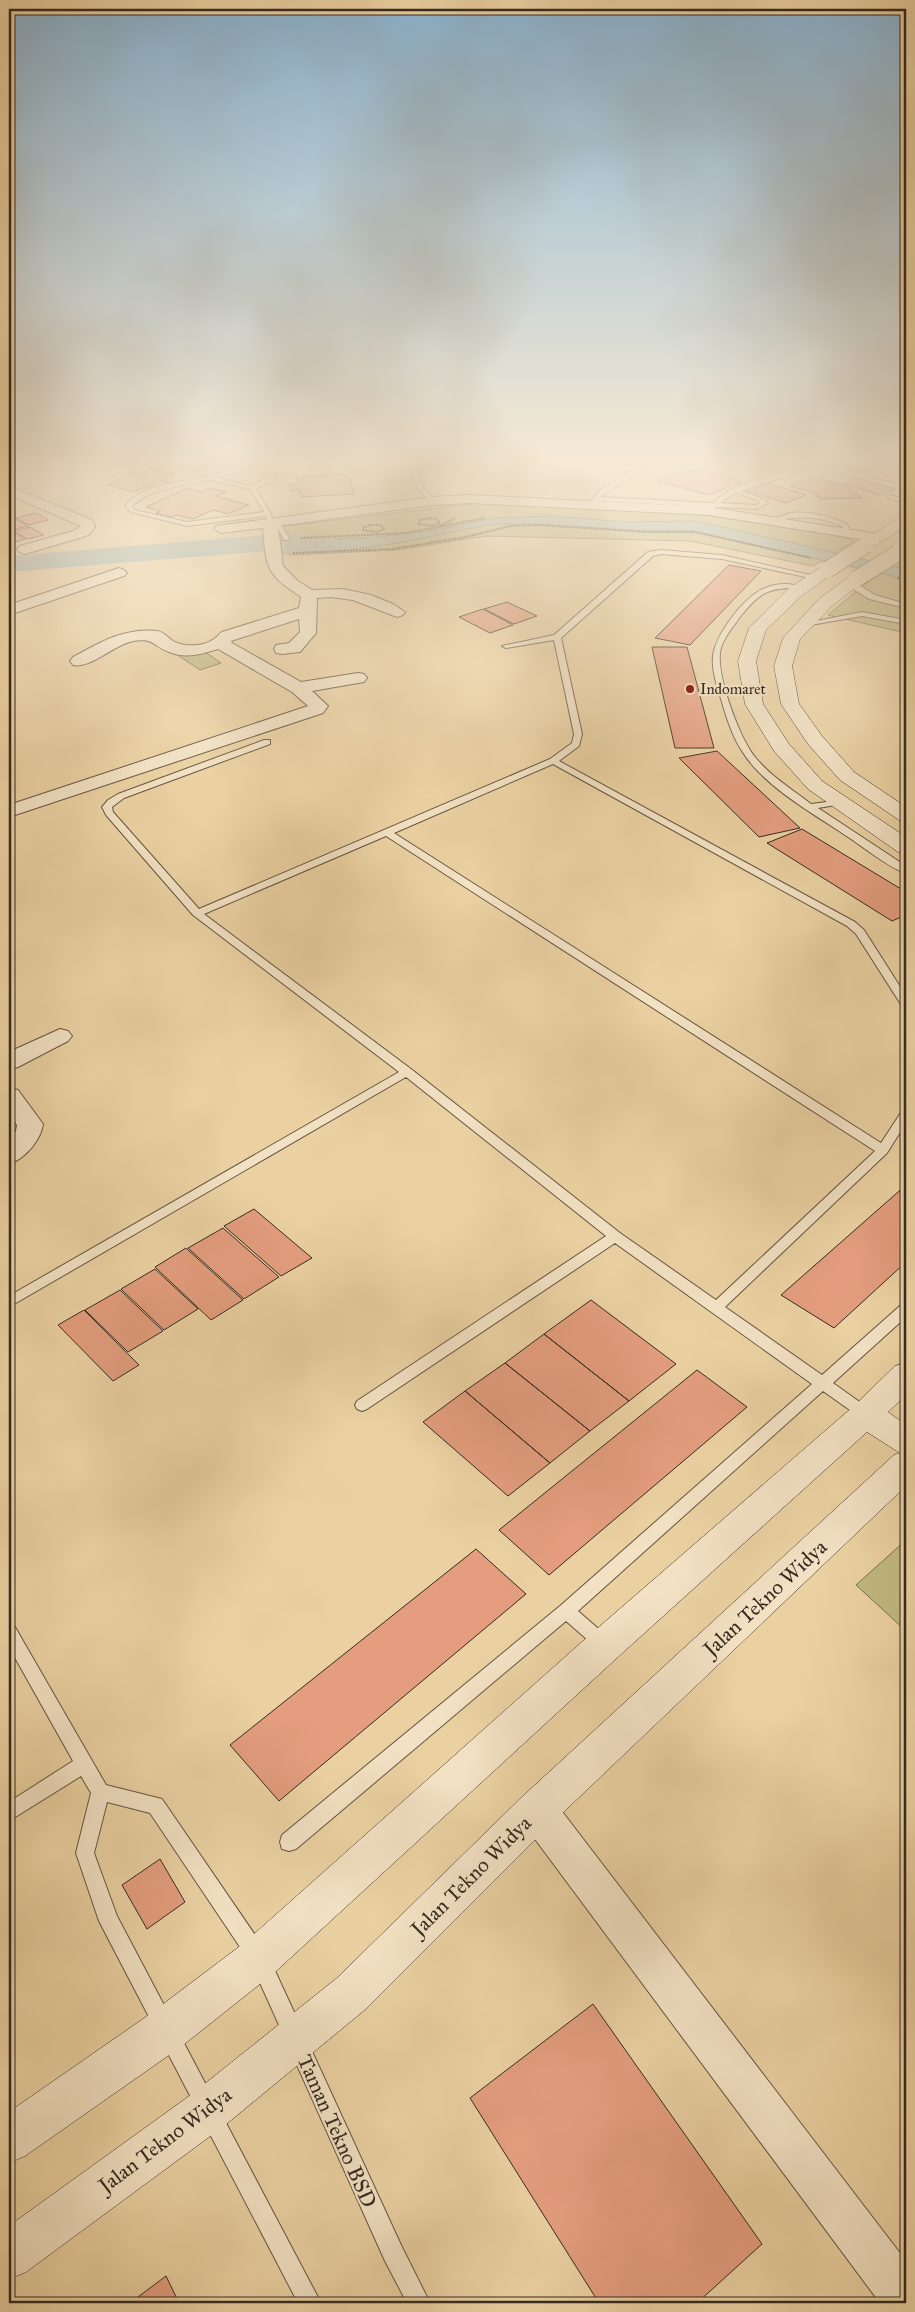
<svg xmlns="http://www.w3.org/2000/svg" width="915" height="2312" font-family="'IM FELL Great Primer',serif">
	<style>
		.green { fill: #c0b97f; stroke: #7a7250 }
		.water { fill: #9db4b1; stroke: #737d77 }
		.lines { fill: none; stroke-linecap: round; stroke-linejoin: round }
		.river { fill: #9db4b1; fill-rule: evenodd }
		.building { fill: #e49e7f; stroke: #352b21 }
		.service-casing { stroke: #625441; stroke-width: 2 }
		.minor-casing { stroke: #625441; stroke-width: 2 }
		.secondary-casing { stroke: #352b21; stroke-width: 1 }
		.path { stroke: #352b21; stroke-width: 2; stroke-dasharray: 2 1; stroke-linecap: butt }
		.service { fill: #f2e1c3; fill-rule: evenodd }
		.minor { fill: #f2e1c3; fill-rule: evenodd }
		.secondary { fill: #f2e1c3; fill-rule: evenodd }
		.secondary-bridge-casing { stroke: #352b21; stroke-width: 17; stroke-linecap: butt }
		.secondary-bridge { stroke: #f2e1c3; stroke-width: 16 }
		.poi-dot { fill: #8f2418; stroke: #f2e1c3; stroke-width: 2 }
		.labels { text-anchor: middle; stroke-width: 4.5; stroke-linejoin: round; paint-order: stroke }
		.far-poi-label { font-size: 15px; fill: #352b21; stroke: #f2e1c3; text-anchor: start }
		.near-street-label { font-size: 21px; fill: #352b21; stroke: #f2e1c3 }
	</style>
	<rect width="100%" height="100%" fill="#ebd1a2"/>
	<filter id="stains"><feTurbulence type="fractalNoise" baseFrequency=".004" numOctaves="4"/><feColorMatrix values="0 0 0 0 .2 0 0 0 0 .09 0 0 0 0 .02 0 0 0 .5 -.17"/></filter>
	<radialGradient id="worn" r=".72"><stop offset=".6" stop-color="#630" stop-opacity="0"/><stop offset="1" stop-color="#630" stop-opacity=".3"/></radialGradient>
	<path class="green" d="M479,503L706,515L838,536L855,541L813,566L690,541L486,536L397,550L290,555L277,551V527Z
		M906,557V633L828,615L865,584Z
		M201,649L221,663L200,670L179,656Z
		M906,1540V1631L856,1585Z"/>
	<path class="water" d="M551,516L627,522L696,521L906,569V579L687,530L649,531L537,524H504L487,525L398,543L349,550L293,552L269,545V540L296,541L377,537L437,530L492,518Z"/>
	<g class="lines">
		<path class="river" d="M268,535L327,537L336,540L340,545L336,550L327,553L268,551L9,572V556Z"/>
	</g>
	<path class="building" d="M185,458H232L225,461L234,463L224,468L214,465L201,471L178,465L190,461L183,459Z
		M734,458H787L806,464L780,473Z
		M810,458H847L836,464Z
		M859,458H874L906,465V483L904,485L867,476L871,474L842,467Z
		M150,468L174,474L161,480L170,482L155,488L147,486L132,492L108,485L132,473L136,474Z
		M704,470L742,482L708,495L658,481L686,471Z
		M348,474L355,494L301,497L299,490L291,491L290,484L297,483L296,477Z
		M815,477L847,487L862,498L821,499L813,493L790,486Z
		M857,478L895,489L880,495L843,484Z
		M764,482L806,495L786,503L745,490Z
		M187,488L201,492L210,488L226,492L216,496L249,505L228,514L213,510L193,519L177,515L171,517L156,513L161,511L146,507Z
		M36,513L48,520L28,525L16,518Z
		M16,519L28,526L15,529L9,526V520Z
		M30,527L44,535L27,539L14,531Z
		M12,531L25,539L9,544V532Z
		M729,565L761,571L690,645L655,638Z
		M507,602L537,616L514,624L484,609Z
		M483,609L513,625L490,633L459,617Z
		M652,647H687L714,748H675Z
		M717,751L800,828L759,837L679,758Z
		M802,829L906,892V915L892,921L767,843Z
		M906,1185V1262L834,1328L781,1295Z
		M254,1209L312,1258L281,1276L224,1226Z
		M223,1228L279,1277L244,1299L188,1248Z
		M186,1248L243,1300L211,1320L155,1267Z
		M155,1269L198,1309L164,1330L121,1289Z
		M120,1290L163,1331L128,1352L85,1310Z
		M591,1300L676,1364L629,1401L544,1334Z
		M84,1310L139,1365L113,1381L58,1325Z
		M544,1334L629,1401L590,1431L505,1363Z
		M505,1363L590,1431L550,1463L465,1391Z
		M697,1370L747,1407L549,1575L499,1530Z
		M465,1391L550,1463L508,1496L423,1422Z
		M476,1549L526,1594L279,1801L230,1745Z
		M160,1859L185,1902L147,1929L122,1885Z
		M593,2004L762,2244L697,2303H599L470,2098Z
		M166,2276L179,2303H130Z"/>
	<g class="lines">
		<defs>
			<path id="service" d="M256,458H264L241,470L217,478L251,486L307,458H314L256,489L271,514L272,521H268L265,516L187,526L131,512L125,506C140,483 191,481 216,474C230,471 243,464 256,458ZM210,480L250,489L264,512L187,522L135,510L132,506C153,487 184,486 210,480Z
				M363,458H370L354,467L349,466Z
				M430,458H436L417,476L424,488L435,501L432,503L419,490L411,476Z
				M439,458C452,457 466,464 478,463C487,462 492,457 501,458L478,467Z
				M606,458H616L637,463L643,458H650L641,465L642,470L600,497L713,503C735,481 775,475 804,467L807,469L741,491L763,499L768,503L757,509L716,507L712,509L709,507L597,501L594,504H590L589,503L599,491L636,468L635,466ZM736,493L759,501L760,503L756,505L720,503Z
				M886,458L906,460V464L887,459Z
				M890,495L906,500V504L888,498L887,497Z
				M790,513C810,511 829,516 847,524L851,533L845,534L842,526C817,516 797,515 772,522L769,520Z
				M274,521H278L290,539L288,540H284Z
				M661,550L722,555L819,577L815,579L722,559L661,554L653,556L561,638L582,734L579,746L559,761L855,922L864,930L906,996V1007L902,1006L856,934L847,926L553,764L394,833L881,1143L902,1111L906,1110V1123L887,1153L725,1307L822,1375L901,1305L906,1304V1317L833,1383L871,1410L873,1414L871,1418L866,1420L861,1418L823,1391L578,1611L610,1639L612,1644L610,1649L604,1652L598,1649L566,1621L296,1849L289,1851L282,1849L280,1842L282,1835L560,1606L812,1384L615,1243L367,1409L362,1411L357,1409L355,1405L357,1401L606,1236L406,1077L9,1307V1296L399,1072L193,915L106,815L102,807L108,800L118,794L264,740H270V744L124,798L112,807L113,812L199,909L550,759L572,743L574,734L554,640L506,648L502,646L554,635L648,552ZM386,836L875,1151L716,1300L620,1233L411,1069L204,914Z
				M848,582H854L875,595L906,604V608L869,599L848,586Z
				M788,584L806,587L802,589C770,586 760,592 740,617C733,627 721,641 720,653C717,677 740,739 755,757C770,776 792,789 811,804L842,800V804L818,808L906,866V873C892,870 862,846 848,837C814,814 764,787 742,751C732,736 726,716 721,699C709,661 708,650 732,617C747,598 762,583 788,584Z
				M862,612L906,620V624L862,616L805,626L801,624Z
				M9,1625L15,1627L106,1785L162,1799L266,1951L401,2245L430,2303H407L385,2261L252,1965L150,1813L107,1802L94,1853L117,1916L321,2303H298L99,1921L76,1853L91,1793L81,1776L9,1821V1802L73,1761L9,1647Z"/>
			<path id="minor" d="M9,486L92,520L95,526L90,534L83,537L25,554L20,552L17,549L20,546L73,531L81,526L9,495Z
				M470,495L709,507L878,534L885,538L878,542L709,515L470,503L432,505L278,526L283,566L298,581L312,590L343,589L371,595L393,604L405,612L403,615L397,617L353,600L331,597L317,598L316,633L300,652L282,654L276,653L274,649L276,645L289,643L300,632L299,619L234,640L231,641L232,643L301,682L358,673L364,674L367,678L364,682L312,691L328,706L323,713L9,817V805L308,706L292,692L218,649C202,654 186,659 169,652C152,646 155,638 134,641C114,644 91,669 73,665L70,661L73,657C99,643 125,627 157,631C164,632 167,637 173,641C183,647 204,647 214,639C217,637 218,635 222,632L299,608L301,597C266,574 266,568 263,528L221,533L214,529L216,526L432,497Z
				M119,568L124,570L127,573L124,576L9,615V605Z
				M60,1029L68,1031L72,1036L68,1041L18,1067L9,1070V1052Z
				M9,1088L18,1090L43,1124C41,1140 25,1159 9,1164V1139L16,1131L17,1125L9,1113Z
				M537,1791L551,1797L906,2261V2303H880L523,1823L518,1810L523,1797Z"/>
			<path id="secondary" d="M906,515V526L872,548H860L858,545L901,516Z
				M827,565L833,567L835,570L833,573L800,597L766,630L756,661L763,704L789,744L822,781L906,837V853L898,852L808,789L774,751L745,704L738,661L749,628L788,589L821,567Z
				M856,574L862,576L864,579L862,582L831,607L800,639L792,666L799,704L822,736L854,772L906,807V822L899,820L840,780L808,744L781,704L774,666L783,638L819,599L850,576Z
				M906,1363V1395L888,1412L906,1425V1486L551,1824L367,2008L224,2126L26,2272L9,2279V2226L192,2094L337,1978L523,1796L894,1455L900,1453L867,1432L618,1657L274,1973L182,2046L25,2156L9,2163V2112L150,2014L244,1943L592,1633L855,1405L895,1366Z"/>
		</defs>
		<use href="#service" class="service-casing"/>
		<use href="#minor" class="minor-casing"/>
		<use href="#secondary" class="secondary-casing"/>
		<path class="path" d="M430,518L436,519L440,523L432,526L419,524L420,520Z
			M370,525H381L384,529L377,532L363,530V528Z
			M440,526L455,518
			M301,538L407,533L485,518
			M293,553L392,549L466,537L510,526L538,525L646,532H695L811,558
			M897,578L906,580"/>
		<use href="#service" class="service"/>
		<use href="#minor" class="minor"/>
		<use href="#secondary" class="secondary"/>
		<defs>
			<path id="secondary-bridge" d="M827,570L866,545
				M856,579L898,553"/>
		</defs>
		<use href="#secondary-bridge" class="secondary-bridge-casing"/>
		<use href="#secondary-bridge" class="secondary-bridge"/>
	</g>
	<linearGradient id="sky" x2="0" y2="1"><stop stop-color="#8ab4d2"/><stop offset="0.59" stop-color="#f6ead5"/><stop offset="1" stop-color="#f6ead5" stop-opacity="0"/></linearGradient>
	<rect width="915" height="781" fill="url(#sky)"/>
	<circle class="poi-dot" cx="690" cy="689" r="5"/>
	<g class="labels">
		<g class="far-poi-label">
			<text x="700" y="694">Indomaret</text>
		</g>
		<g class="near-street-label">
			<text transform="translate(765 1598) rotate(-43)" y="7">Jalan Tekno Widya</text>
			<text transform="translate(471 1876) rotate(-45)" y="7">Jalan Tekno Widya</text>
			<text transform="translate(337 2131) rotate(66)" y="7">Taman Tekno BSD</text>
			<text transform="translate(165 2140) rotate(-37)" y="7">Jalan Tekno Widya</text>
		</g>
	</g>
	<rect width="915" height="2312" fill="none" stroke="#ebd1a2" stroke-width="30"/>
	<rect x="10" y="10" width="895" height="2292" fill="none" stroke="#352b21" stroke-width="2.5"/>
	<rect x="15" y="15" width="885" height="2282" fill="none" stroke="#352b21"/>
	<rect width="100%" height="100%" filter="url(#stains)"/>
	<rect width="100%" height="100%" fill="url(#worn)"/>
</svg>
